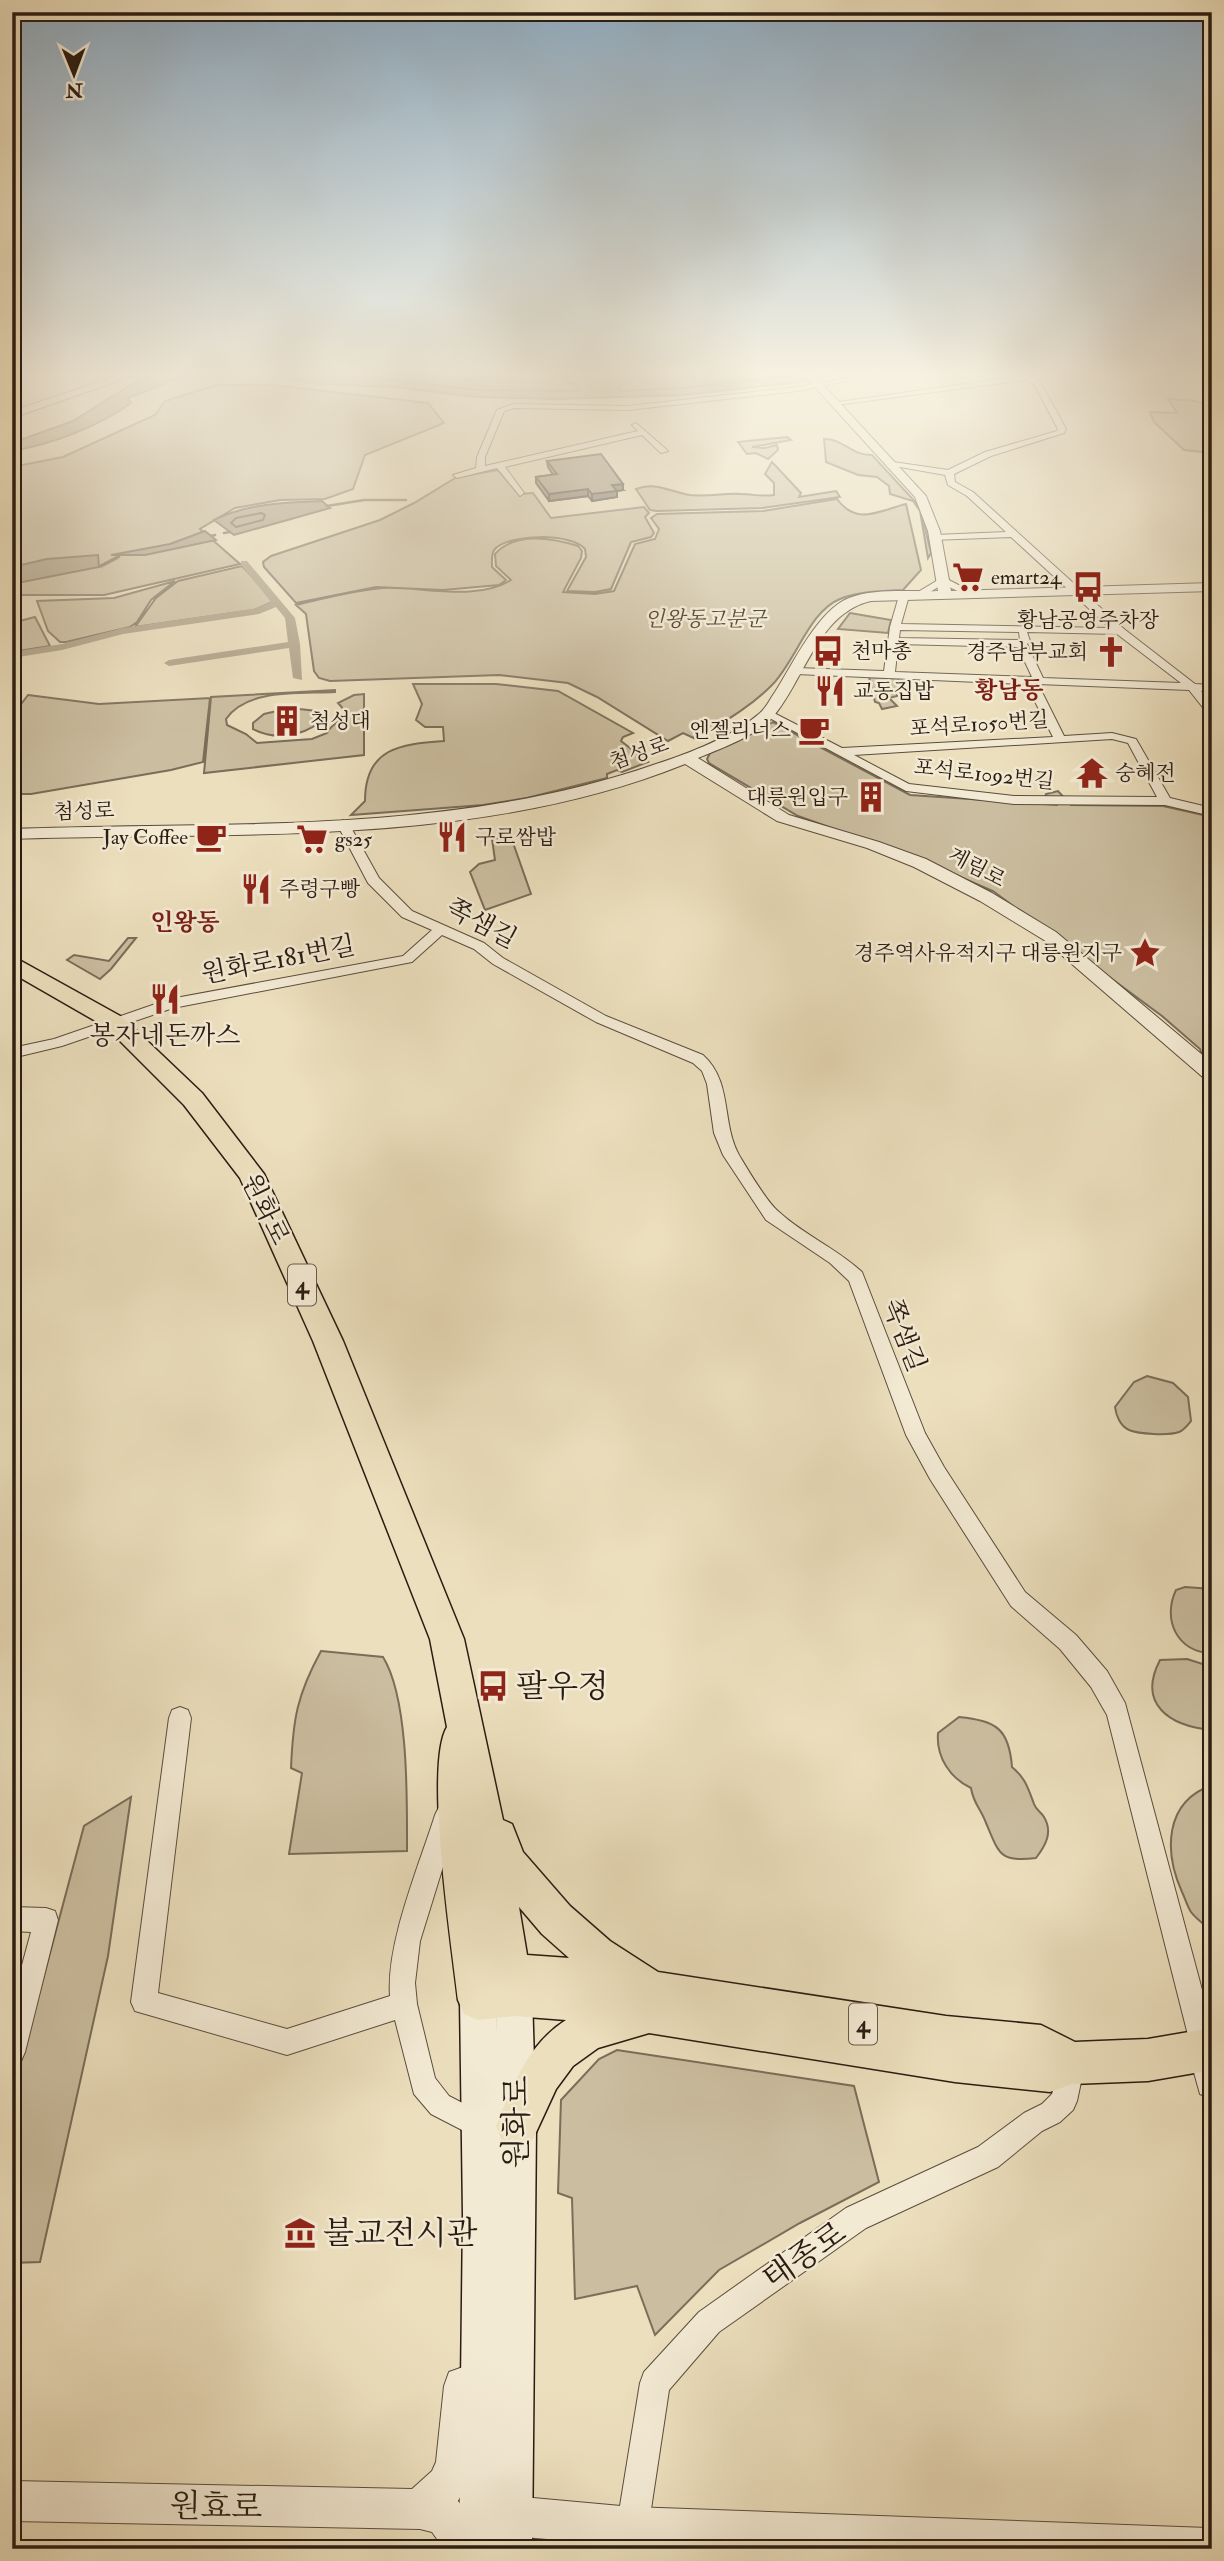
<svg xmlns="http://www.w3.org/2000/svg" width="1224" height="2561" font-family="'IM FELL Double Pica','Noto Serif KR',serif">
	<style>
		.green { fill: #cbbea0; stroke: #7a6d59; stroke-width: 2 }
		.water { fill: #aa9d83; stroke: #776956; stroke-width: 2 }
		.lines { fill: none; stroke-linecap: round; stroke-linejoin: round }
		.shore { stroke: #6a5c4a; stroke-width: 2 }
		.stream-far1 { stroke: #776956; stroke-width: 2.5 }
		.stream { stroke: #776956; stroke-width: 3.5 }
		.canal { fill: #aa9d83; fill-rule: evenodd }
		.minor-casing { stroke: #5a4d3d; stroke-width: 2 }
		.tertiary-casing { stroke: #5a4d3d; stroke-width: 2 }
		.secondary-casing { stroke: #2a1c12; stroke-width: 3 }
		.primary-casing { stroke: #2a1c12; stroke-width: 3 }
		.minor { fill: #f3ead4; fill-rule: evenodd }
		.tertiary { fill: #f3ead4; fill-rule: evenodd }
		.secondary { fill: #f3ead4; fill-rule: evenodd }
		.primary { fill: #ecdfbd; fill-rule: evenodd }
		.wall { fill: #7b6f5c; stroke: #2a1c12; stroke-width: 2 }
		.shaded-wall { fill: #645a4b; stroke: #2a1c12; stroke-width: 2 }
		.building { fill: #8f816b; stroke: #2a1c12; stroke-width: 2 }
		.labels { text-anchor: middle; stroke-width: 5; stroke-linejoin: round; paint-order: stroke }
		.far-poi-label { font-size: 21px; fill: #2a1c12; stroke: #f3ead4; text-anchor: start }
		.far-park-label { font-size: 21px; font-style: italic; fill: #5a4d3d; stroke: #f3ead4 }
		.far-street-label { font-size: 21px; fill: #2a1c12; stroke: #f3ead4 }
		.far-quarter-label { font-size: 24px; font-weight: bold; fill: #7a1f14; stroke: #f3ead4 }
		.shield { fill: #f3ead4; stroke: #665a4c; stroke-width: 2 }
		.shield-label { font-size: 24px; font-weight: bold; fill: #2a1c12 }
		.street-label { font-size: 26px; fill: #2a1c12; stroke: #f3ead4 }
		.poi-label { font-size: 26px; fill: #2a1c12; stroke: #f3ead4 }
		.near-poi-label { font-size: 32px; fill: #2a1c12; stroke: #f3ead4; text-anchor: start }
		.near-street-label { font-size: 32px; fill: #2a1c12; stroke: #f3ead4 }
	</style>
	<rect width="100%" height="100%" fill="#ecdfbd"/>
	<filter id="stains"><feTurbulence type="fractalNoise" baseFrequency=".00286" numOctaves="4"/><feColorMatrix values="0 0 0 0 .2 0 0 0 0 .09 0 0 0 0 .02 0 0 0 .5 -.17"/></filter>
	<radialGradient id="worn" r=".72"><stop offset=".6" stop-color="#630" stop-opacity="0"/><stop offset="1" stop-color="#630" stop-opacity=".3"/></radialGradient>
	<path class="green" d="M216,385H272L428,403L444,423L365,455L353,489L325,499L280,500L235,508L200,529L240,564L104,595H21L12,591V467L63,457L155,415L165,401Z
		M1168,399L1195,401L1212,406V461L1203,452L1184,450L1154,422L1150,412L1177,413Z
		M787,437L791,440L752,447L765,448L777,445L778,450L768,459L756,453L747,454L738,442Z
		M824,439C842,438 852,456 872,455L920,507L931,553L928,558L920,511L913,501L890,494L889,486L877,477L858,475L826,462Z
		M772,462L801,493L799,497L836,491L840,497L762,508L657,511L650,510L636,489C655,481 671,492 690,495C707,497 724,493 741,494C753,494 761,497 774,495V483L765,474Z
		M498,470L519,494L533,493L551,518L644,507L649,513L645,517L654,533L651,537L631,542L611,589L595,592L567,591L586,557L585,549C572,533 508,533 494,550C491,556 492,561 492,567L506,580L499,585L443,590L376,587L296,603L264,567L263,562L271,556L380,520L414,503L457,477Z
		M837,499C857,526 878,511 906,504L921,570L903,590C882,591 860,591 840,599C809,611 795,663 771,686C749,708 722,723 696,739L683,733L668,741L597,697L568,683L499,675L330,681L319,678L314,671L306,614L296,605C324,598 353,591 382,588C420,586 477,602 511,580L496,566L495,554C515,532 552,538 578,546L582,551L581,558L563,592L595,594L614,591L635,544L655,539L659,529L651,518L657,514L763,511Z
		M242,566L275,601L254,610L135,627L156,598L178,581Z
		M175,581L151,600L137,622L130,627L66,642H60L48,631L37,601L114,598Z
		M850,613L891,620L888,633L838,629Z
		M35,617L50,646L12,652V623Z
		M869,677L908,679V691L897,692V696L889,698L897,706L882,709L879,703L875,702Z
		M413,684H496L558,691L633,733L623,737L621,741L648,762L622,772L617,770L607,774V778L527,798L483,805L351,815L365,801C365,748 400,744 444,741L443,727H425L416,720L422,704Z
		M335,690V692C301,694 247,688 226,719L227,725L246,734L257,743L312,739L327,733C330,725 342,721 346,712L338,703L354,695L364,694V755L204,773L211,697Z
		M28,695L99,704L210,698L203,762L171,770L31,794H12V716Z
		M290,708L317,711L321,717L320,722C301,737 274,740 253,729V723L264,714Z
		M773,722L910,795L1058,805L1043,803L1046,794L1058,791L1071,805L1163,806L1212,817V1067L1203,1059L1200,1049L1162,1016L993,891L919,859L798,816L709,763L707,759L710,753Z
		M511,837L531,894L485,910L470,872L479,864L495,860L492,839Z
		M128,938H136L111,969L100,979L67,960L74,955L109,961Z
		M1147,1376L1173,1383L1188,1397L1191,1421C1187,1426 1184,1430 1179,1432C1168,1436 1139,1434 1129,1430C1120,1426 1116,1415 1115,1407L1134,1382Z
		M1185,1587L1212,1589V1653C1177,1653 1162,1619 1176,1590Z
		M321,1651L383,1657C409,1699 407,1801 407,1851L289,1854L302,1773L291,1768C293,1719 297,1695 321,1651Z
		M1187,1659L1212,1667V1730C1169,1726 1137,1704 1160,1660Z
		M959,1717C996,1721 1009,1728 1012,1767C1026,1779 1028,1788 1034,1804C1036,1810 1041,1812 1044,1817C1053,1832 1046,1845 1036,1858C999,1863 999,1853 986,1823C981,1809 973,1803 971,1788C950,1778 936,1757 938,1733Z
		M1212,1785V1931C1205,1925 1196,1919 1191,1912C1187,1906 1185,1898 1182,1892C1164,1852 1164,1802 1212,1785Z
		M131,1797L108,1956L40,2262L12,2263V2095L84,1826Z
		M617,2050L854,2086L879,2182L800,2223L719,2270L655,2335L637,2286L575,2299L572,2198L558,2193L561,2100L599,2059Z"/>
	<path class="water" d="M155,374H190L128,398L131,403C98,427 52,444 12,451V443L73,421L129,386Z
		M257,374H506L606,378L707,374H839L792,383L684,395L556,399L475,397L394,387L318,384Z
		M322,501L330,508L234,535L214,520C248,503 285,503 322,501Z
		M205,531L216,540L145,555H111L170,544Z
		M98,555L99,567L12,584V567L47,559Z"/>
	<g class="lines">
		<path class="shore" d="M298,374L394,380L476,390L579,391V386L568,383L565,374
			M412,374L477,381L553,383L556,381V374
			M632,374L629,383L618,386V391L683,388L801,374
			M641,374L644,382L722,374
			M261,513L265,515L263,520L236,527L231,523L236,518Z"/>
		<path class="stream-far1" d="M327,506L364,500H406
			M224,533L230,532
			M211,536L215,535
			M116,558L119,556"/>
		<path class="stream" d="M101,566L118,557"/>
		<path class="canal" d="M241,561H247L295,618L300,644L302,680L293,678L289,648L169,666L164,663L169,660L288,642L285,618L276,607L259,614L123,634L62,650L12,658V652L62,644L123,628L257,608L271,602L241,565Z"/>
		<defs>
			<path id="minor" d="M866,374H881L798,391L628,410L514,408L504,411L485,457V466L638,431L632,425L636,423L668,451L661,453L642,435L505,467L524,493L520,496L497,468L457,478L453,475L476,468L477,457L497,410L513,404L628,406L798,387Z
				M1018,374H1057L1035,379L1041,383L1066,429L1064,433L991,456L954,474L955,482L973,492L1124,629L1195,684L1212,685V691H1201L1212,704V715L1208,714L1189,690L1038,684L1064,736L1112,733L1136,739L1170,798L1212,808V816L1165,805L1014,804L906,791L762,714L772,712L842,748L1053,737L1026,684L796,674L791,671L796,668L884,671L890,627L899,596L904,593L909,596L901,624L1110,628L1011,537L932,540V536L935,535L1006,532L967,496L948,485L945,475L889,465L893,462L948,470L985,452L1057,431L1058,429L1034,384L1026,380L836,405L832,403L1020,376ZM900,630L1019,632L1020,640L899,638ZM1027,632L1117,634L1181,683L1043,678L1027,644L1030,641ZM898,644L1018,647L1032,677L895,672ZM1112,739L1128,743L1157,797L1014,796L909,784L854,755Z
				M943,577L974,593L966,595L943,584L922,597L913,595Z
				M343,820L349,824L379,878L412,911L484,943L503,958L606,1016L703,1055C733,1082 721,1122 739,1155C748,1170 766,1201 779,1212C804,1235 836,1248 862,1272L925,1433L944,1467L1025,1592L1076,1635L1107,1671L1125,1703L1212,2027V2061L1205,2064L1196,2060L1192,2051L1107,1715L1091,1687L1060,1649L1011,1606L930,1479L906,1435L849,1281L830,1263L766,1220L723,1155L714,1133L707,1084L702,1071L693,1063L596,1022L493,964L474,949L442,935L412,962L173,1008L62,1046L12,1058V1048L54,1039L170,999L403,956L432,930L402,917L368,883L337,824Z
				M180,1707L188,1710L191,1718L158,1993L287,2029L390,1996C386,1943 419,1866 435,1815L439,1807L447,1803L455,1807L459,1815L420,1941L415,1983L417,2004L435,2078L449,2096L480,2112L492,2132L489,2142L479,2145L469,2142L462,2130L431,2114L414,2094L395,2020L287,2055L135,2011L131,2002L169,1718L172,1710Z
				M12,1907L46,1908L55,1911L58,1920L25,2052L21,2061L12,2065V2002L31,1932L12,1931Z
				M1072,2050L1081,2054L1085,2063L1077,2101L1073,2110L1060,2122L1042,2131L998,2167L866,2228L719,2332L669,2390L645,2549H613L640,2383L644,2372L699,2312L846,2208L978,2147L1024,2113L1042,2104L1052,2094L1063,2054Z"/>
			<path id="tertiary" d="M123,374H138L12,418V411Z
				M803,374H813L926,496L940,531L951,591L1212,583V591L871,601C818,613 805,679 773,717C756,736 722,748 698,758L789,815L879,842L926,859L992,893L1056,932L1212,1063V1081L1205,1079L1044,940L980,901L914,867L867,848L777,821L685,764C474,849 235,831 12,839V829C227,821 450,836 656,764C690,753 732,737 760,713C766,708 770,699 775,692C793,664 818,610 849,598C875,588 910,592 938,591L928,531L915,497Z
				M1205,2034L1212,2037V2099L1200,2094L1188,2051L1193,2039Z
				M463,2367L477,2372L482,2386L476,2466L458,2501L485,2534L490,2549H444L432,2532L420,2529L12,2521V2481L412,2489L432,2471L436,2462L444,2386L449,2372Z
				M511,2496L632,2507L1208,2528L1212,2530V2549H668L511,2536L497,2530L491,2516L497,2502Z"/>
			<path id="secondary" d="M514,1978L527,1983L532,1996L536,2126L532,2549H459L463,2215L460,2000L465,1987L478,1982L491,1987L496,2000L497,2040L496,1996L501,1983Z"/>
			<path id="primary" d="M12,956L122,1017L202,1093L264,1174L343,1341L464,1639L503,1820L512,1824L523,1852L570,1906L610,1941L658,1972L946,2016L1041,2025L1075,2042L1148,2039L1212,2028V2070L1148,2081L1072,2084L1050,2092L955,2082L649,2033L598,2048L573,2066L556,2089L532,2141L517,2147L502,2141L496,2126C512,2086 528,2044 566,2020L514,2016L478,2020L464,2014L458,2000C452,1947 424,1765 447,1727L430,1639L313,1341L240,1178L184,1105L106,1027L12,973ZM519,1907L542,1934L569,1958L527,1955Z"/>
		</defs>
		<use href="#minor" class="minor-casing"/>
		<use href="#tertiary" class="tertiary-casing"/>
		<use href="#secondary" class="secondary-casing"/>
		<use href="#primary" class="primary-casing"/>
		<use href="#minor" class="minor"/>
		<use href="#tertiary" class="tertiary"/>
		<use href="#secondary" class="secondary"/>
		<use href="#primary" class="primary"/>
	</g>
	<path class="wall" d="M547,461L623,490L617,491V497L592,501L588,496L549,501L536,483V477L553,475L548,467Z"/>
	<path class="shaded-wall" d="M623,484V490L617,491V497L592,501V494L612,485Z
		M588,489V496L549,501V494Z"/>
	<path class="building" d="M601,454L623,484L612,485L617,491L592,494L588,489L549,494L536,477L557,474L547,461Z"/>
	<linearGradient id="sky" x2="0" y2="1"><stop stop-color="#8fabc0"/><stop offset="0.51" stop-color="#f6f1e1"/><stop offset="1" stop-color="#f6f1e1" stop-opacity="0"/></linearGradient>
	<rect width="1224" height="732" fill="url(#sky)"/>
	<defs>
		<symbol id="supermarket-bare" viewBox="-9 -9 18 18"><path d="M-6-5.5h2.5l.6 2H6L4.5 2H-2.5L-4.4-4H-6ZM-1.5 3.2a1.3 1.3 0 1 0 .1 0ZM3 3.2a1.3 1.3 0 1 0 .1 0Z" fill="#8f2418" stroke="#f3ead4" stroke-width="2.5" paint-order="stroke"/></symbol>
		<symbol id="bus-bare" viewBox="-9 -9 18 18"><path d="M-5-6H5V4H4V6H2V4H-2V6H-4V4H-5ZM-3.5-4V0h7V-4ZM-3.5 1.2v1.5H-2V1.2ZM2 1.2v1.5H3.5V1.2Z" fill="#8f2418" stroke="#f3ead4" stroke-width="2.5" paint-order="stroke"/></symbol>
		<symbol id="church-bare" viewBox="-9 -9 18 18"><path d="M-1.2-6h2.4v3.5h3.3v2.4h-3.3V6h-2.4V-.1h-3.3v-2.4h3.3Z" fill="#8f2418" stroke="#f3ead4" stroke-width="2.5" paint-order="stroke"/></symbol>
		<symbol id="restaurant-bare" viewBox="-9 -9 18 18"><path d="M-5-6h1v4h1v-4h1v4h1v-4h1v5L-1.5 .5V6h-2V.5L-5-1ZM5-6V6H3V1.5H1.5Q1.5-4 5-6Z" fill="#8f2418" stroke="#f3ead4" stroke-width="2.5" paint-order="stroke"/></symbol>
		<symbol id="building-bare" viewBox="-9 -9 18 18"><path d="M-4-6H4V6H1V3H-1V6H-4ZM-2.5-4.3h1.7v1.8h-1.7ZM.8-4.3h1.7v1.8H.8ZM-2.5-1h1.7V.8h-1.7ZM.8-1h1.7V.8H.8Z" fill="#8f2418" stroke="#f3ead4" stroke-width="2.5" paint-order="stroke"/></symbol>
		<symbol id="cafe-bare" viewBox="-9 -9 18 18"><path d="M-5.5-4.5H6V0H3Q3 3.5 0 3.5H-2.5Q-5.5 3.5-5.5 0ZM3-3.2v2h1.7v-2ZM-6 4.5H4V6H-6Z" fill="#8f2418" stroke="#f3ead4" stroke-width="2.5" paint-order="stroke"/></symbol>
		<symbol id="temple-bare" viewBox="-9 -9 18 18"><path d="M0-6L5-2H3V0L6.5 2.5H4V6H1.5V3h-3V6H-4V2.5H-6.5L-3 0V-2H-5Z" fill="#8f2418" stroke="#f3ead4" stroke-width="2.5" paint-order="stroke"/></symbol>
		<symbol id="sight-bare" viewBox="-9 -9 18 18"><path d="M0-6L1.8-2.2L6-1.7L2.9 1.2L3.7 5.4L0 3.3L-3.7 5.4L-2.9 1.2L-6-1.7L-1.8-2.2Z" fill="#8f2418" stroke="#f3ead4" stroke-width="2.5" paint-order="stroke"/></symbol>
		<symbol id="museum-bare" viewBox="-9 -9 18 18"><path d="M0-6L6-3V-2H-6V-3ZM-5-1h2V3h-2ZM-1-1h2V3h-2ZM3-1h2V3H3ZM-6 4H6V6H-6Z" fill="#8f2418" stroke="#f3ead4" stroke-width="2.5" paint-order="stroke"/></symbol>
	</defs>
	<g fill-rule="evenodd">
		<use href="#supermarket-bare" x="946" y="555" width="44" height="44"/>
		<use href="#bus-bare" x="1066" y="565" width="44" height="44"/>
		<use href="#bus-bare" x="806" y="629" width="44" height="44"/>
		<use href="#church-bare" x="1089" y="630" width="44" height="44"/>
		<use href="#restaurant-bare" x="808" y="669" width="44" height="44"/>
		<use href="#building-bare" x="265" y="699" width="44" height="44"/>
		<use href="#cafe-bare" x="792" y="708" width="44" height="44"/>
		<use href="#temple-bare" x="1070" y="751" width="44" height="44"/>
		<use href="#building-bare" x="849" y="775" width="44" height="44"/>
		<use href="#cafe-bare" x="189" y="815" width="44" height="44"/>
		<use href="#restaurant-bare" x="430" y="815" width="44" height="44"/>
		<use href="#supermarket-bare" x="290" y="817" width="44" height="44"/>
		<use href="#restaurant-bare" x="234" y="867" width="44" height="44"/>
		<use href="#sight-bare" x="1123" y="931" width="44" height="44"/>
		<use href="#restaurant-bare" x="143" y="977" width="44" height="44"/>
		<use href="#bus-bare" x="471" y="1664" width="44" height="44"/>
		<use href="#museum-bare" x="278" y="2211" width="44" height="44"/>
	</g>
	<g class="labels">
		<g class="far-poi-label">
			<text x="991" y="584">emart24</text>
			<text x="1088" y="627" text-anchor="middle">황남공영주차장</text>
			<text x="851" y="658">천마총</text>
			<text x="1088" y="659" text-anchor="end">경주남부교회</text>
			<text x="853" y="698">교동집밥</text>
			<text x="310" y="728">첨성대</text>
			<text x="791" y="737" text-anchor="end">엔젤리너스</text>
			<text x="1115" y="780">숭혜전</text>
			<text x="848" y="804" text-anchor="end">대릉원입구</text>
			<text x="188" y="844" text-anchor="end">Jay Coffee</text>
			<text x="475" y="844">구로쌈밥</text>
			<text x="335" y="846">gs25</text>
			<text x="279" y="896">주령구빵</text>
			<text x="1122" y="960" text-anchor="end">경주역사유적지구 대릉원지구</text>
		</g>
		<g class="far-park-label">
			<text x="705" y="626">인왕동고분군</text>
		</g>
		<g class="far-street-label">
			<text transform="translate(979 724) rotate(-4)" y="7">포석로1050번길</text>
			<text transform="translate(639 753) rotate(-19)" y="7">첨성로</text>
			<text transform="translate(984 774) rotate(6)" y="7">포석로1092번길</text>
			<text transform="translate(84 811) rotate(-2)" y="7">첨성로</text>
			<text transform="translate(977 867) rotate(28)" y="7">계림로</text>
		</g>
		<g class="far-quarter-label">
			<text x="1009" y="698">황남동</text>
			<text x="185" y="930">인왕동</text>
		</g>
		<g class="shield">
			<rect x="288" y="1264.5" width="28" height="41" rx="5"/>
			<rect x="849" y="2003.5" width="28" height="41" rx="5"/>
		</g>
		<g class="shield-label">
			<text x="302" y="1293">4</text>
			<text x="863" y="2032">4</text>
		</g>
		<g class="street-label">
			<text transform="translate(482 923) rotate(28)" y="9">쪽샘길</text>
			<text transform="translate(278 959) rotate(-11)" y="9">원화로181번길</text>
			<text transform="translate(266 1209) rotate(64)" y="9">원화로</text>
			<text transform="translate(905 1335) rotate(69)" y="9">쪽샘길</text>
		</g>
		<g class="poi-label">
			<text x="165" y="1044">봉자네돈까스</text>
		</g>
		<g class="near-poi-label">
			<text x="516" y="1697">팔우정</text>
			<text x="323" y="2244">불교전시관</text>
		</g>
		<g class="near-street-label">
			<text transform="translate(516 2122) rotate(-90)" y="11">원화로</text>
			<text transform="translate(804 2255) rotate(-35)" y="11">태종로</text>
			<text transform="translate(216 2506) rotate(1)" y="11">원효로</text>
		</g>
	</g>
	<rect width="1224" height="2561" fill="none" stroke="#ecdfbd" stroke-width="42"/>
	<rect x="14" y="14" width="1196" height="2533" fill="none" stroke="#2a1c12" stroke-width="3.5"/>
	<rect x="21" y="21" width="1182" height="2519" fill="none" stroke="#2a1c12" stroke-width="2"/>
	<g transform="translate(74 74) rotate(179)" stroke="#f3ead4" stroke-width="5" paint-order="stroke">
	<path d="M0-5L12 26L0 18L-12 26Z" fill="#2a1c12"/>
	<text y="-10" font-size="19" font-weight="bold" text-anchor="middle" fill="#2a1c12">N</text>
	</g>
	<rect width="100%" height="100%" filter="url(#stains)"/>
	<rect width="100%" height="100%" fill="url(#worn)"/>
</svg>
